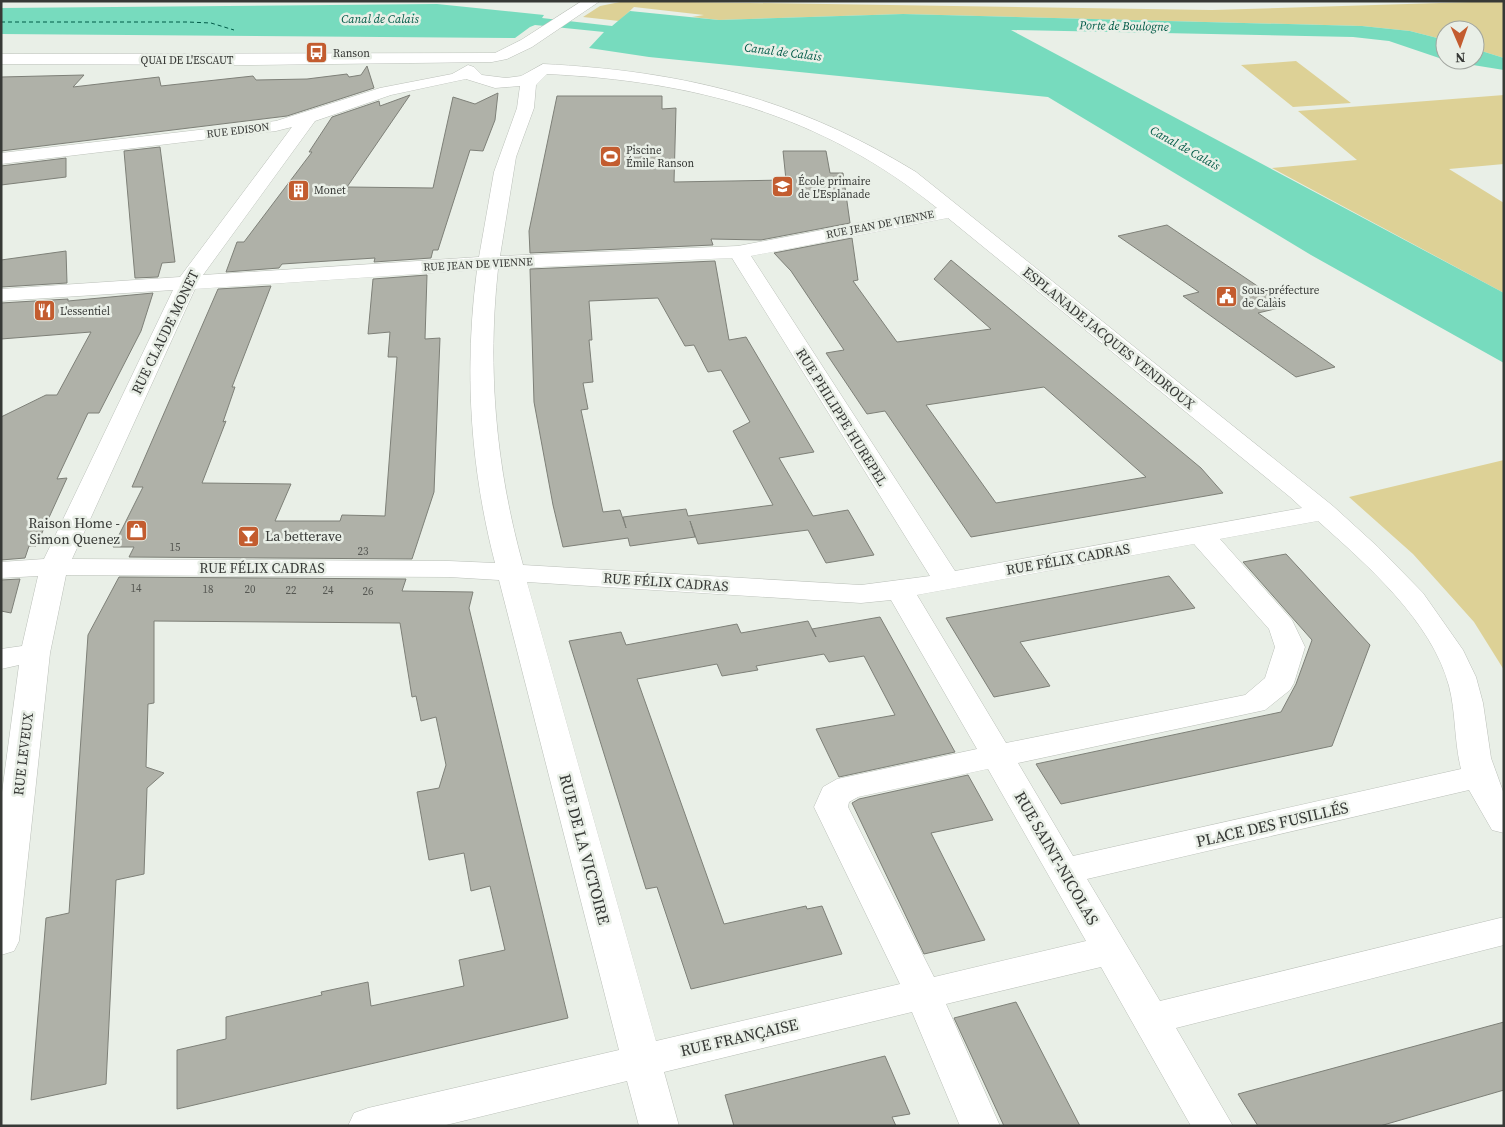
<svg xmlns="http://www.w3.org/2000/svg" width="1505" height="1127" font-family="'Source Serif 4',serif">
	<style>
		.green { fill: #ddd196 }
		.water { fill: #77dbbe }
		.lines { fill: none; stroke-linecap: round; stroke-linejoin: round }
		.ferry { stroke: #005a47; stroke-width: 1; stroke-dasharray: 4 3; stroke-linecap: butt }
		.building { fill: #afb1a8; stroke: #7e8078; fill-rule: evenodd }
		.minor-casing { stroke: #bbc0b9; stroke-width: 1 }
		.minor { fill: #fff; fill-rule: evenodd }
		.labels { text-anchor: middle; stroke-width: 5; stroke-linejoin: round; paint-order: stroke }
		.far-poi-label { font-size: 11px; fill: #373936; stroke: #e9efe7; text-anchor: start }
		.far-street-label { font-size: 11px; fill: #373936; stroke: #e9efe7 }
		.number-label { font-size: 11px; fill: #555752 }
		.far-water-label { font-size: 12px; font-style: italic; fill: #005a47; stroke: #e9efe7 }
		.street-label { font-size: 14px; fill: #373936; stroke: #e9efe7 }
		.poi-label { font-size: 14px; fill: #373936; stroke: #e9efe7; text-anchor: end }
		.near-street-label { font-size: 16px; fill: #373936; stroke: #e9efe7 }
	</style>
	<rect width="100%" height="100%" fill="#e9efe7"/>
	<path class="green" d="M625,1L1212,10L1504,1V58L1475,49V30H1445V40L1410,31L1362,26L903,14L719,20L692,17L704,15L634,7L619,21L583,17L600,6Z
		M1296,61L1351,103L1293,107L1241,65Z
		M1504,95V164L1449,169L1504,203V293L1272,168L1357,160L1298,111Z
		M1504,460V670L1474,622L1413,554L1349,497Z"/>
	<path class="water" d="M437,4L544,15L542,18L612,26L630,11L719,20L903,14L1362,26L1410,31L1445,40V60H1475V49L1504,58V70L1448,61L1389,41L1353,37L1011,30L1504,293V363L1311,255L1048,97L649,57L589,48L604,32L535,25L530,27L515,38L1,34V8Z"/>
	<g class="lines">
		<path class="ferry" d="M1,22H187L211,23L234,30"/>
	</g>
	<path class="building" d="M367,66L374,88L287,116L1,151V77L84,75L73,87L159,77L161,86L253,76L256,80L307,79L347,74L349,77L361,75Z
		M498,93L495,120L483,151L470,150L438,250H433L431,258L374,262L375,258L282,264L279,268L226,272L237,242H244L312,152H309L332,117L379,101L380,106L410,95L347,187L433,188L453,97L475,104Z
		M557,96H662V109L676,108L674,182L786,180L783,151H826L830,173H843L850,223L761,240L711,239L713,245L530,253L529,231Z
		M160,147L175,262L162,263L158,277L135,278L124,151Z
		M66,158V177L1,185V166Z
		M1167,225L1287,306L1258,313L1335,367L1296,377L1183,296L1199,292L1118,236Z
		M852,238L858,280L853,281L897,342L991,329L934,279L951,260L1201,468L1223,493L971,537L885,411L867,414L826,353L844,350L791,271L774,253ZM1044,387L1146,477L996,503L926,405Z
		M66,251L67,283L1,287V260Z
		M715,261L729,340L746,337L814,452L779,458L813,516L848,510L874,555L826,563L808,530L698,544L690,521L695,537L630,546L628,538L563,547L553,505L534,402L530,269ZM658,298L685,346L694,345L708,372L721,370L750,422L733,431L773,505L688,516L686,509L623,517L626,528L620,510L603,512L581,410L588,409L583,383L593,382L589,340H592L589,301Z
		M427,275L425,339L440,338L434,492L412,559L129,557L134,547H113L143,487H132L218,289L271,286L232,387H235L223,422L226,421L202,483L291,484L275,521H340L342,515L385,516L397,357H388L390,332L368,334L373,279Z
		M153,293L141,331L99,413H88L57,479L67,478L36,546H29L25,558L1,560V417L46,395H57L91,332L1,339V303L68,299V301Z
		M1286,554L1370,645L1332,746L1061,804L1036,764L1281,712L1296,684L1312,640L1243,562Z
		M1169,576L1195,608L1020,642L1050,686L994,697L946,618Z
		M119,577L406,579L402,591L473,592L469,608L568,1018L177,1109V1050L226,1039V1017L322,995L321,992L368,982L371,1006L464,986L459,960L505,950L490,886L471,891L464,853L429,860L417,792L439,788L446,765L436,717L421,721L416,696L412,697L400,623L154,621V703L148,704L146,767L164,773L147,788L144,874L116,880L106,1084L31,1100L46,918L69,913L88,635Z
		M20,579L11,613L1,611V580Z
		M880,617L955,752L839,777L816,729L895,715L864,656L829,662L824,654L756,666L758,670L722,676L717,664L637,679L724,924L806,906L807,909L822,906L842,954L691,989L657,887L646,889L569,641L621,632L626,645L737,624L741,633L808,621L816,637L812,629Z
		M968,775L993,820L931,833L985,940L924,954L852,803L859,799Z
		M1016,1002L1080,1126H1004L954,1018Z
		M1504,1022V1090L1380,1126H1258L1238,1094Z
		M885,1056L910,1114L892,1117L896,1126H734L725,1095Z"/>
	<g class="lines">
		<defs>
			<path id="minor" d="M582,1H600L532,47L507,59L492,62L250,65L1,64V54L495,53L521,40Z
				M543,64C683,71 795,98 916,172L1333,506L1378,547L1423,593L1463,650L1476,677L1483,703L1491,758L1504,794V833L1492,830L1469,790L1087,879L1160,1001L1504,917V945L1176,1028L1233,1126H1191L1101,967L946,1004L1000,1126H960L912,1012L664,1072L679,1126H639L627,1081L442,1126H348L354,1113L368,1108L619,1050L499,580L449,577L66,575L50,653L19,941L14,951L1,955V800L19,665L1,669V649L22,646L38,576L1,578V562L44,559L173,290L1,301V289L180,277L292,127L276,131L1,164V153L276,121L380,88L452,74L468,65L474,67L482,75L506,78L521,76ZM547,74C694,81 821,114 937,208L738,246L500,256L516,157L534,108L536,85ZM466,79L495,88L520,86L517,108L494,172L479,257L203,275L315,121L391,95ZM948,218L1290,497L1302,508L955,571L751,256ZM732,258L930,576L861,585L523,565C496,468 487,369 498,269ZM477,270C464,368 470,467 495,563L449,561L72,559L195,289ZM1318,521C1366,564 1432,621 1449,686C1456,713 1454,741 1461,769L1073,856L1018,763L1265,710L1290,690L1294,683L1305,647L1292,620L1220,539ZM1194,544L1269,629L1275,647L1265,678L1245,695L1006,743L917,595ZM527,582L861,603L891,600L977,749L837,779L823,787L814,807L900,984L656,1041ZM988,769L1086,941L934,977L848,807L849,802L858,797Z"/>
		</defs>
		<use href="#minor" class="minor-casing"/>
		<use href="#minor" class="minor"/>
	</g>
	<defs>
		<symbol id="bus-square" viewBox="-11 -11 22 22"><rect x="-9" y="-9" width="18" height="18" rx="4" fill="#c35c2f" stroke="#e9efe7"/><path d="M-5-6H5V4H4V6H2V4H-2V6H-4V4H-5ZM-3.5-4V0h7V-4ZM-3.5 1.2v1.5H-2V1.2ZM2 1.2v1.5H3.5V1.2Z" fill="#fff"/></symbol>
		<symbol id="stadium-square" viewBox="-11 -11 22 22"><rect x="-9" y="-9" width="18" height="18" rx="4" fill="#c35c2f" stroke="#e9efe7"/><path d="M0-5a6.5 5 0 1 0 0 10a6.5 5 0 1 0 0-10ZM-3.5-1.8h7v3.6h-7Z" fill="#fff"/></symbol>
		<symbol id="school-square" viewBox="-11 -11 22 22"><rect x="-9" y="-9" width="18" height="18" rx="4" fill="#c35c2f" stroke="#e9efe7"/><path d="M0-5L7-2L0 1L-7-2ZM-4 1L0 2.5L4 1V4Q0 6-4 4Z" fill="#fff"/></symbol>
		<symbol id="building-square" viewBox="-11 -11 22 22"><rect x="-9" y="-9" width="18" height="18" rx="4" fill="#c35c2f" stroke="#e9efe7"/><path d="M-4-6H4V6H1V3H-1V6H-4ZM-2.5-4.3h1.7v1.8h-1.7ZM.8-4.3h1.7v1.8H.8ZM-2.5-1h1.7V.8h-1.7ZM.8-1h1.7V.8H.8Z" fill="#fff"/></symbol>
		<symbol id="civic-square" viewBox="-11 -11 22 22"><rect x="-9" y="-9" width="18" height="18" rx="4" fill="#c35c2f" stroke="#e9efe7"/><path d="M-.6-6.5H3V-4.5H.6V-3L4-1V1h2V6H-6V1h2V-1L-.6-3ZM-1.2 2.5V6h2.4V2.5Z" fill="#fff"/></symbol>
		<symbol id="restaurant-square" viewBox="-11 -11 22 22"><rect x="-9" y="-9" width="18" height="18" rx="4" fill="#c35c2f" stroke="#e9efe7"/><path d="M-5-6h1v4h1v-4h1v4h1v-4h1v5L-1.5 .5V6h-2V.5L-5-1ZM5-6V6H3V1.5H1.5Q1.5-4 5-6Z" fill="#fff"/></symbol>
		<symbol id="shop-square" viewBox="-11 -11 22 22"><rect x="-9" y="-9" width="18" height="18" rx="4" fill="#c35c2f" stroke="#e9efe7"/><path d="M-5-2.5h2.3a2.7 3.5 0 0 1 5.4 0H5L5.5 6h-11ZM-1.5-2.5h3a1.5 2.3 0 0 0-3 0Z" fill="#fff"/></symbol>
		<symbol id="bar-square" viewBox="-11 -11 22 22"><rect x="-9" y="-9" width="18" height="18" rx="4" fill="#c35c2f" stroke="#e9efe7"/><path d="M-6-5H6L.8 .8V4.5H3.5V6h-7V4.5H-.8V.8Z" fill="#fff"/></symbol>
	</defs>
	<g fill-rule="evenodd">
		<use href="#bus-square" x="304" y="40" width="25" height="25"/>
		<use href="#stadium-square" x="598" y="144" width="25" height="25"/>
		<use href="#school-square" x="770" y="174" width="25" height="25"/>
		<use href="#building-square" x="286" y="178" width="25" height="25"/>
		<use href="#civic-square" x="1214" y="284" width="25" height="25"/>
		<use href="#restaurant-square" x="32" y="298" width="25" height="25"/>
		<use href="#shop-square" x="124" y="518" width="25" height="25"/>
		<use href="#bar-square" x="236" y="524" width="25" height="25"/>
	</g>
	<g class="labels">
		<g class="far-poi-label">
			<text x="333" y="57">Ranson</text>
			<text x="626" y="154">Piscine<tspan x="626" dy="13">Émile Ranson</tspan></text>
			<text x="798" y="185">École primaire<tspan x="798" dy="13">de L'Esplanade</tspan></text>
			<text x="314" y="194">Monet</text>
			<text x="1242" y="294">Sous-préfecture<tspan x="1242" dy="13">de Calais</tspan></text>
			<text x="60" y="315">L'essentiel</text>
		</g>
		<g class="far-street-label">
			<text x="187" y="64">QUAI DE L'ESCAUT</text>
			<text transform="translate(238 130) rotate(-7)" y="4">RUE EDISON</text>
			<text transform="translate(880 224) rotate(-11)" y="4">RUE JEAN DE VIENNE</text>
			<text transform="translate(478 264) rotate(-3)" y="4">RUE JEAN DE VIENNE</text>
		</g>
		<g class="number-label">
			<text x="175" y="551">15</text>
			<text x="363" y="555">23</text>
			<text x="136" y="592">14</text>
			<text x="208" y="593">18</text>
			<text x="250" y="593">20</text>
			<text x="291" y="594">22</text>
			<text x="328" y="594">24</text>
			<text x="368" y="595">26</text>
		</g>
		<g class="far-water-label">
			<text x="380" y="23">Canal de Calais</text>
			<text transform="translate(1124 26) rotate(1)" y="4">Porte de Boulogne</text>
			<text transform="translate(783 52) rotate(7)" y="4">Canal de Calais</text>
			<text transform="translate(1185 148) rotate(29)" y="4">Canal de Calais</text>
		</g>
		<g class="street-label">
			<text transform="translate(165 332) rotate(-64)" y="5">RUE CLAUDE MONET</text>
			<text transform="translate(1109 338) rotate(39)" y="5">ESPLANADE JACQUES VENDROUX</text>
			<text transform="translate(842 417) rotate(58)" y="5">RUE PHILIPPE HUREPEL</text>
			<text transform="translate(1068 559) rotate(-10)" y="5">RUE FÉLIX CADRAS</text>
			<text x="262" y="573">RUE FÉLIX CADRAS</text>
			<text transform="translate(666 582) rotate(4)" y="5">RUE FÉLIX CADRAS</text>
			<text transform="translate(23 754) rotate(-83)" y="5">RUE LEVEUX</text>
		</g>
		<g class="poi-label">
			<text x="120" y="528">Raison Home -<tspan x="120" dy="16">Simon Quenez</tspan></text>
			<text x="265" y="541" text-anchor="start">La betterave</text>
		</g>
		<g class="near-street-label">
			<text transform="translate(1272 824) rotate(-13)" y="6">PLACE DES FUSILLÉS</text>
			<text transform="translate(585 849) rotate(75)" y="6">RUE DE LA VICTOIRE</text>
			<text transform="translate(1057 858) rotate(60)" y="6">RUE SAINT-NICOLAS</text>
			<text transform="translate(739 1037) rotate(-13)" y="6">RUE FRANÇAISE</text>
		</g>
	</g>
	<rect width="1505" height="1127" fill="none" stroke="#373936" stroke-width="5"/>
	<g transform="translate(1460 45) rotate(178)"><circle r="24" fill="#e9efe7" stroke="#a2a6a0"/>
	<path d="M0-4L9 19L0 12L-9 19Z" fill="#c35c2f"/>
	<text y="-8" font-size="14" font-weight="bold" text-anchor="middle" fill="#373936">N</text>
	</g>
</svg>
